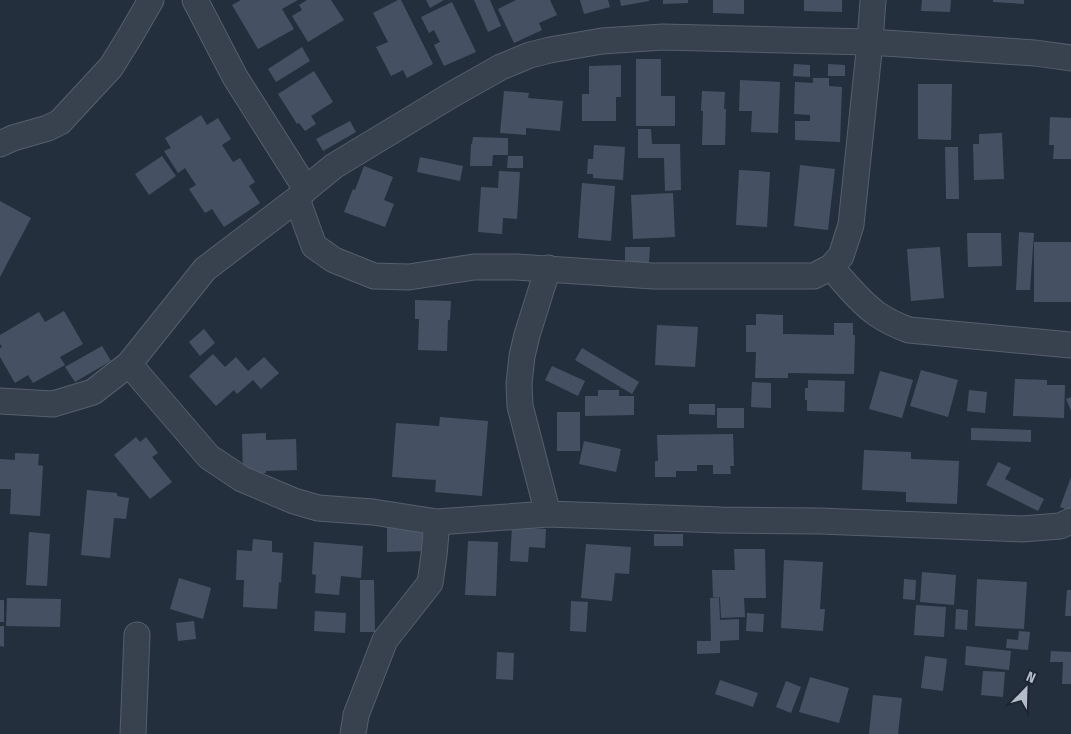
<svg xmlns="http://www.w3.org/2000/svg" width="1071" height="734" font-family="'Fira Sans Condensed',sans-serif">
	<style>
		.building { fill: #455162 }
		.lines { fill: none; stroke-linecap: round; stroke-linejoin: round }
		.street-casing { stroke: #565f6c; stroke-width: 27 }
		.street { stroke: #38414e; stroke-width: 25 }
	</style>
	<rect width="100%" height="100%" fill="#242f3e"/>
	<path class="building" d="M241,0H298L282,9L294,29L258,49L232,5Z
		M307,0H331L344,20L308,42L292,16L302,10L299,5Z
		M398,0H401L433,64L407,78L403,70L391,76L376,47L388,42L373,13Z
		M426,0H444L430,8Z
		M474,0H490L501,26L488,32Z
		M516,0H550L557,15L539,23L542,30L514,43L498,9Z
		M580,0H608L610,7L584,14Z
		M620,0H649V1L621,6Z
		M663,0H688V3L663,4Z
		M713,0H744V14L713,13Z
		M804,0H842V12L804,11Z
		M922,0H951L950,12L921,11Z
		M993,0H1024V4L993,2Z
		M452,2L476,52L444,66L434,45L440,42L434,30L429,33L421,17Z
		M302,47L310,61L276,82L268,69Z
		M636,59H661V96H675V126H636Z
		M794,64L810,65V77L793,76Z
		M828,64L845,65V76H828Z
		M621,65V97H616V121H582V94H589V66Z
		M314,71L333,102L311,116L316,124L305,131L299,123L297,124L278,94Z
		M813,78H829V86L842,87L840,142L795,140V121H810V115L794,114L795,82L813,83Z
		M740,80L780,82L778,133L751,132L752,111H739Z
		M918,84H952L951,140L918,139Z
		M504,91L529,93L528,98L563,101L560,131L526,128V135L500,133Z
		M702,91L725,92L724,109H726L725,145H702L703,111H701Z
		M201,115L207,125L218,118L231,139L222,145L233,162L240,158L255,182L249,186L260,203L224,227L212,209L205,213L189,189L196,185L185,168L178,173L164,151L171,148L165,138Z
		M1050,117L1071,118V159H1053L1054,145H1049Z
		M350,121L356,132L323,151L316,139Z
		M638,129H651L652,144H680L681,190L665,191L664,158H638Z
		M1002,133L1004,179L974,180L973,144H979V134Z
		M473,137L508,138V155H493L492,166H470L471,144H472Z
		M594,145L625,147L623,180L593,178V174H587L588,159H593Z
		M945,147H958L959,199H946Z
		M162,156L176,176L149,195L135,174Z
		M508,156H523V168H507Z
		M420,157L463,166L460,181L417,172Z
		M800,165L835,169L828,230L794,226Z
		M364,166L393,177L384,200L394,204L385,227L344,212L353,189L355,190Z
		M739,170L770,172L767,227L736,225Z
		M499,171L520,172L517,219L503,218L502,234L478,232L481,187L498,188Z
		M582,183L615,186L611,241L578,238Z
		M673,193L675,237L633,239L631,195Z
		M0,201L31,218L0,277Z
		M1019,232L1034,233L1030,290H1016Z
		M967,233H1001L1002,266L968,267Z
		M1034,242H1071V302H1034Z
		M625,247H650L649,262H625Z
		M940,247L944,298L911,301L907,249Z
		M415,300L451,301L450,320H448L447,351L418,350L419,319H415Z
		M64,311L83,344L60,357L65,365L33,383L28,375L15,383L0,357V348L2,347L0,344V335L39,312L45,322Z
		M756,314L783,315V334L834,335V323H853V335H855L854,374L788,373V378H755L756,352H746V325H756Z
		M657,325L698,327L695,367L655,365Z
		M204,329L215,343L200,356L189,342Z
		M102,346L111,361L75,382L65,367Z
		M582,348L639,382L632,394L575,360Z
		M213,354L225,367L236,357L248,371L264,357L279,373L261,389L253,380L237,394L234,390L216,406L189,376Z
		M552,366L585,381L578,396L545,380Z
		M921,370L958,380L948,417L910,406Z
		M880,371L913,380L902,418L869,409Z
		M1015,379L1047,380V385H1065L1064,418L1013,416Z
		M808,380L845,381L844,412L807,411V400H805V388H808Z
		M752,382L771,383V408L751,407Z
		M598,390H619V396H634V415L585,416V396H598Z
		M969,390L987,392L985,413L967,411Z
		M1071,397V411L1066,399Z
		M689,404H715V415L689,414Z
		M717,408H744V428H717Z
		M557,412H580V451H557Z
		M440,417L488,421L482,496L435,492L436,480L392,477L396,423L439,426Z
		M971,428L1031,430V442L971,440Z
		M266,433V440L296,439L297,470L266,471V473L243,474L242,434Z
		M733,434L734,466H730L731,474H713V465H697V471H676V477H655V461H658L657,435Z
		M136,437L140,442L146,437L158,453L152,457L172,482L150,499L114,455Z
		M584,441L621,449L616,472L579,464Z
		M864,450L911,452V459L959,461L957,504L906,502V492L862,490Z
		M15,453L39,454L38,465L43,466L40,516L10,514L11,489H0V459L15,460Z
		M998,462L1011,468L1005,479L1044,499L1038,511L986,485Z
		M1071,477V511L1060,507Z
		M87,490L117,493V496L129,498L126,519L114,518L110,558L81,555Z
		M428,526V551L387,552V527Z
		M512,527L546,529L545,548L529,547L528,562L510,561Z
		M29,532L50,534L47,586L26,585Z
		M654,534H683V546H654Z
		M253,539L272,541V552L283,553L281,583L279,582L277,609L243,607L244,580H236L237,550L252,551Z
		M468,541L498,542L496,596L465,595Z
		M314,542L363,546L361,578L341,576L339,595L315,593L316,575L312,574Z
		M586,544L631,547L629,574L615,573L612,601L581,598Z
		M734,549H765L766,598H744L745,617L721,618L720,597H724H713L712,570H735Z
		M784,560L823,562L820,609H825L823,631L781,628Z
		M922,572L956,575L954,605L920,602Z
		M179,578L211,588L203,619L170,609Z
		M904,579L916,580L915,600L903,599Z
		M977,579L1027,582L1024,629L975,626Z
		M360,580H374L375,632H360Z
		M1067,590H1071V616H1065Z
		M719,597L720,620L739,619V640L720,641V653L697,654V641H711L710,598Z
		M7,598L61,599L60,627L6,626Z
		M0,600H4V622H0Z
		M571,601L588,602L586,632L570,631Z
		M916,605L946,607L944,637L914,635Z
		M956,609L968,610L967,630L955,629Z
		M315,611L346,613L345,633L314,631Z
		M747,613L764,614L763,632L746,631Z
		M194,621L196,639L178,641L176,623Z
		M0,626H4V647L0,646Z
		M1019,631L1030,632L1028,650L1006,648L1007,639L1018,640Z
		M966,646L1011,651L1009,670L965,665Z
		M1051,651L1071,652V684H1062L1063,662H1050Z
		M497,652L514,653L513,680L496,679Z
		M925,656L947,659L943,691L921,688Z
		M983,671L1005,672L1003,697L981,695Z
		M810,677L849,688L839,723L799,712Z
		M720,680L758,693L753,707L715,694Z
		M786,681L801,687L791,713L776,707Z
		M873,695L902,698L898,734H869Z"/>
	<g class="lines">
		<defs>
			<path id="street" d="M195,0L235,77L306,189
				M0,144L13,138L48,128L60,122L111,67L129,38L151,0
				M297,199L314,246L334,260L374,276L409,277L474,267H516L653,276H814L831,267L841,256L851,225L870,42L873,0
				M831,267C845,283 860,302 877,314C887,321 898,326 909,330L1071,345
				M548,268L527,335L522,356L519,384L520,406L548,514
				M129,364L209,457L242,479L294,501L318,508L373,512L437,522L548,514L721,520L820,521L1022,529L1060,526L1071,521
				M0,401L53,404L93,392L129,364L205,269L297,199L306,189L334,166L453,94L501,67L530,55L550,50L602,41L663,37L870,42L1035,53L1071,58
				M133,734L137,635
				M353,734L356,715L385,640L430,583L434,555L437,522"/>
		</defs>
		<use href="#street" class="street-casing"/>
		<use href="#street" class="street"/>
	</g>
	<g transform="translate(1026 689) rotate(23)" stroke="#1d2633" stroke-width="4" paint-order="stroke">
	<path d="M0-4L9 19L0 12L-9 19Z" fill="#b4bcc9"/>
	<text y="-8" font-size="14" font-weight="bold" text-anchor="middle" fill="#b4bcc9">N</text>
	</g>
</svg>
